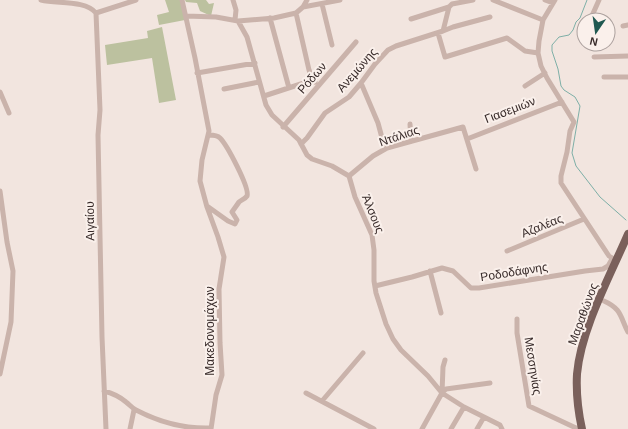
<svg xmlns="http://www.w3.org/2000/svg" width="628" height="429" font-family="Helvetica,sans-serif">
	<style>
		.green { fill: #bcc19f }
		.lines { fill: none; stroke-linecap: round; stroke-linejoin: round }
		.stream { stroke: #7eafa7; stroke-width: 1 }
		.street { stroke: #cab3ab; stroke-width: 5 }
		.primary { stroke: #7a605b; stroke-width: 8 }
		.labels { text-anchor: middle; stroke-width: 4; stroke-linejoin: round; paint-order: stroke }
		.street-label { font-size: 12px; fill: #382b2a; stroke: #faf0eb }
	</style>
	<rect width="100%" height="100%" fill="#f2e5df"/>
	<path class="green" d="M165,0H181L185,20L159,25L157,15L169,12Z
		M185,0H206L209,4L214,3L211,16L200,11L197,3L186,2Z
		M162,27L176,100L159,103L152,58L107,65L105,45L148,38L147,31Z"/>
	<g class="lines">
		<path class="stream" d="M587,0L580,18L576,22L573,30L569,35L559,37L552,45V51L558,69L561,86L564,90L575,97L580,106L572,153L576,166L600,197L626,220"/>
		<path class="street" d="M41,0C58,4 85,0 96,13
			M182,0L195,58L209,131L202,160L200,181L207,207L218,237L224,257L219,289L220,343L222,375L216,395L211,429
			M233,0L236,10L235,20
			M493,0L543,20
			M545,0L553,3
			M555,0L543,20L539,41L538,53L541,66L547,78L574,122L570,131L567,152L561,176V183L609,256L617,261
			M322,4L332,45
			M303,7L307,0
			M96,13L100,110L98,135L102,337L106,429
			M96,13L136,0
			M296,13L309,70L313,80
			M186,16L216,17L238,21L274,18L296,13L303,7L340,0
			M270,18L289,88
			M591,18L599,0
			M411,19L449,7L452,4L473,0
			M238,21L247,37L266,105L272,115L299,140L307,155L312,159L332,166L349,176L355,197L372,235L374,250V281L376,293L386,324L393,339L401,350L428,376L442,393L464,407L500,425L502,429
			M623,26L628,25
			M443,31L449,7
			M438,33L445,57L507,38L525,51L538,53
			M594,57L628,56
			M197,73L255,63
			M604,77H628
			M361,83L378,123L385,149
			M525,86L545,73
			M224,89L259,82
			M0,92L9,113
			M264,96L313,80L315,82
			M410,124L411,141
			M283,127L356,42
			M467,139L562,102
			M301,144L307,138L325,113L349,97L361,83L375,64L388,50L396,46L443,31L453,27L490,17
			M349,176L373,156L387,148L463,127L476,169
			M0,191L7,242L13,271L11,322L0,374
			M207,206L228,221L235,224L237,220L232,212C234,209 237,205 239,202C241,200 245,199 247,196C250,188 227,145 220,138C217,135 213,135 209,135
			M507,251L584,219
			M430,271L441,313
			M375,286L412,277L442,268L453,271L471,288H479L585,271L603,269L608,266L612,259
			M604,301C622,309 620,317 628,332
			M517,319V333L529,406L576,428H581
			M104,391C112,393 120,397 126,402C130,405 132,408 136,410C159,422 185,429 211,428
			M306,393L374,429
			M442,393L443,367L445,360
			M322,401L363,353
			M130,429L134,410
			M422,429L442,393L446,389L490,383
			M451,429L464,407
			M477,429L484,417"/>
		<path class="primary" d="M582,429C578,411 576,393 577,374C581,329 610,276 628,234"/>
	</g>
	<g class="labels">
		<g class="street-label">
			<text transform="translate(357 70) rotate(-49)" y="4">Ανεμώνης</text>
			<text transform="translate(312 78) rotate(-49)" y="4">Ρόδων</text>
			<text transform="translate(510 110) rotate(-21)" y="4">Γιασεμιών</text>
			<text transform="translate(399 136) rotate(-19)" y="4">Ντάλιας</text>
			<text transform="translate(373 214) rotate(68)" y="4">Άλσους</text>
			<text transform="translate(90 221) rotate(-91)" y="4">Αιγαίου</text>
			<text transform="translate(542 226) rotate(-22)" y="4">Αζαλέας</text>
			<text transform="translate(514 272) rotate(-9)" y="4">Ροδοδάφνης</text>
			<text transform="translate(583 314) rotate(-70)" y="4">Μαραθώνος</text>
			<text transform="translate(210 331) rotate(-90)" y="4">Μακεδονομάχων</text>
			<text transform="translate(533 366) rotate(81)" y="4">Μεσσηνίας</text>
		</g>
	</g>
	<g transform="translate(596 32) rotate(193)"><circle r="19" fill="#faf0eb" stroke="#aca19e"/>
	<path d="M0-3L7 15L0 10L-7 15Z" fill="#205951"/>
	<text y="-6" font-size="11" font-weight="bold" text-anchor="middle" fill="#382b2a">N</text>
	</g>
</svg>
